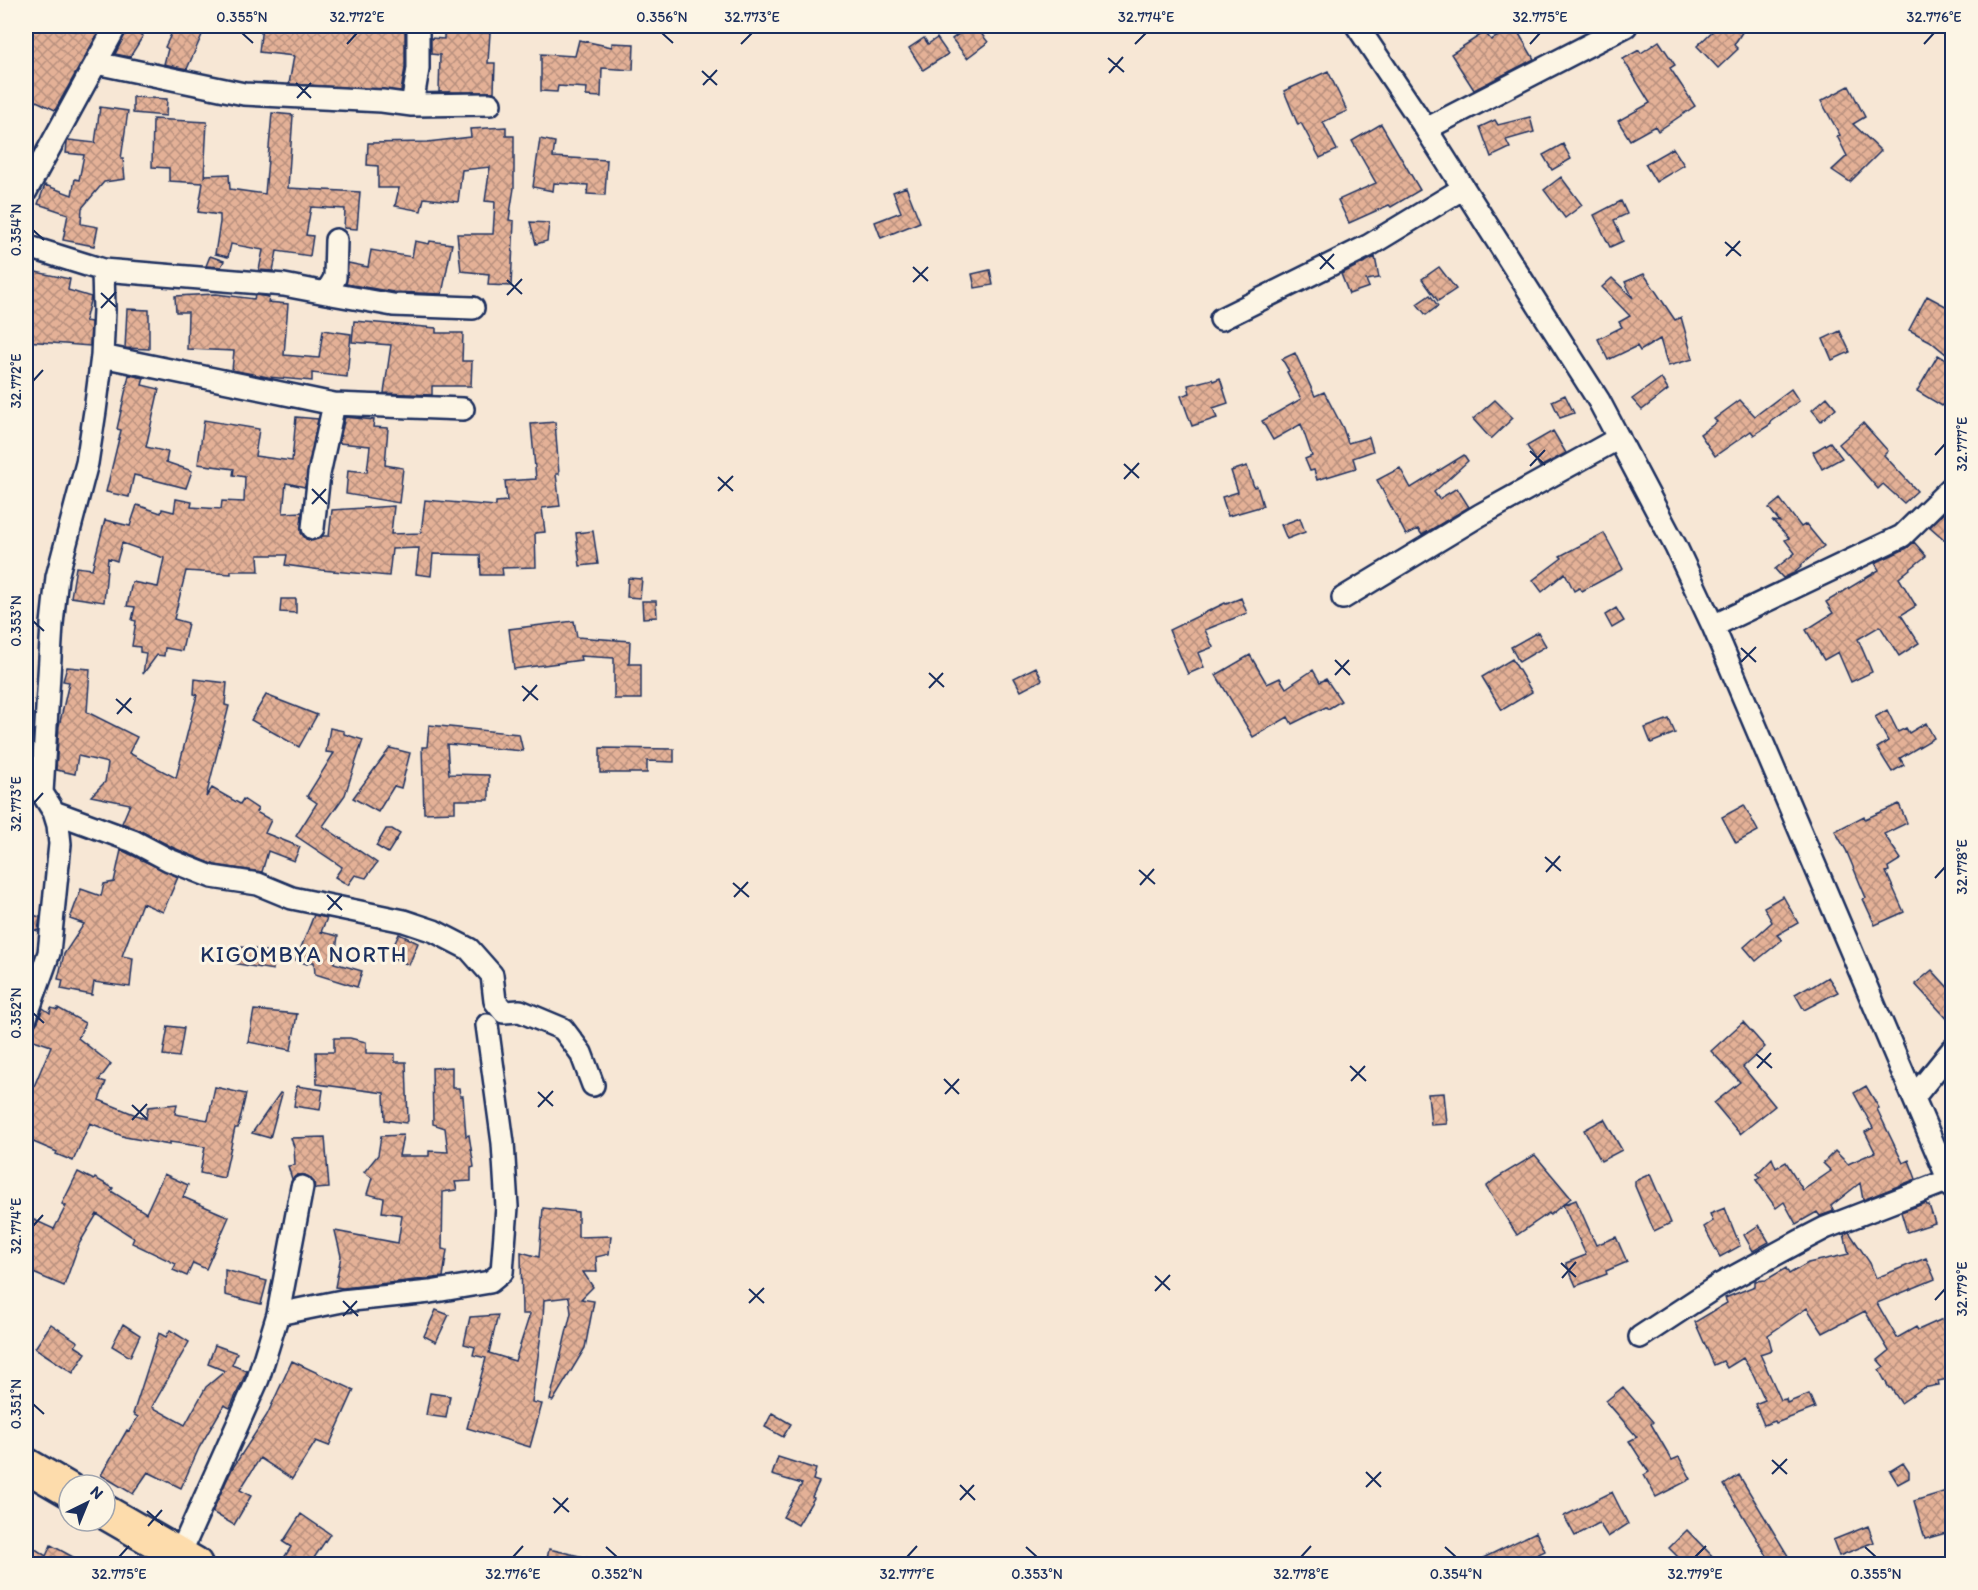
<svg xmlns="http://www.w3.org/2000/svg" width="1978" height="1590" font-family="Itim,sans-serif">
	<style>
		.building { fill: url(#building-cross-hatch); stroke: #1b2f5e; stroke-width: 1.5 }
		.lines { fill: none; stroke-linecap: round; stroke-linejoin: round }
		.minor-casing { stroke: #1b2f5e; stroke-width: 26 }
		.trunk-casing { stroke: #1b2f5e; stroke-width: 38 }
		.minor { stroke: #fcf5e5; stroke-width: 21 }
		.trunk { stroke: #fddcac; stroke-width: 33 }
		.ticks { fill: none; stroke: #1b2f5e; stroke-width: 2 }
		.labels { text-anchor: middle; stroke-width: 6; stroke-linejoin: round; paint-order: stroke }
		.quarter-label { font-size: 22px; letter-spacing: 1.5px; fill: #1b2f5e; stroke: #fcf5e5 }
		.neatline { fill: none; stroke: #1b2f5e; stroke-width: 2 }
		.ticks-label { font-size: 15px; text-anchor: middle; fill: #1b2f5e }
	</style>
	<defs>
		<pattern id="building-cross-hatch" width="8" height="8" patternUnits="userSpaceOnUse" patternTransform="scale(1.5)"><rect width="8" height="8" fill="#e4b197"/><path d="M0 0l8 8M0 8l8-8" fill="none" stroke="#b8907e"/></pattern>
	</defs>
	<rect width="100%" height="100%" fill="#f7e7d5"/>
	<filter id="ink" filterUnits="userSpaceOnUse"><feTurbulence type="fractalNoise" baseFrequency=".0167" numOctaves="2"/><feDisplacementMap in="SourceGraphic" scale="12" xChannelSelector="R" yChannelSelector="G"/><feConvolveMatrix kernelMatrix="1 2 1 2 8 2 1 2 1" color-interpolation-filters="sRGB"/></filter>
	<g filter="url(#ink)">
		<path class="building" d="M93,26H102L55,110L26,96V27L91,32Z
			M175,26H181L202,35L187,69L164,64L168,49L165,47Z
			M262,26H405V68L401,91L289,84L294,56L259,52Z
			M970,26H975L988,42L967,58L952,39Z
			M1718,26H1746L1734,45L1738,49L1718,68L1697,46Z
			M128,27L143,36L130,57L115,54Z
			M1515,27L1534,59L1474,90L1451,54L1485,32L1491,40Z
			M444,30L490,33L488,63H495L494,92H439L440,55L431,54V38L444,39Z
			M924,38L928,44L937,38L948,54L923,70L909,48Z
			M579,40L612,47V43L634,44L633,70L602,68L601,97L586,96L587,88L558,86L557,92L541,91V54L575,56Z
			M1659,41L1675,65L1670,68L1695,106L1658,131L1655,126L1630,140L1618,121L1650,103L1623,59L1639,50L1641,53Z
			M1328,71L1347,111L1323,122L1337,150L1320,158L1301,123L1298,125L1284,91Z
			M1849,86L1865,117L1853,124L1881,151L1850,182L1832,170L1847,156L1837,136L1840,135L1821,101Z
			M133,97L167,99L166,116L133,113Z
			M100,107L128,111L121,159H123L125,179L104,182L82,208L81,224L98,227L94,246L63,240L68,214L38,204L45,185L72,195L75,179L79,180L84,155L66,153L67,142L69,140L95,143Z
			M272,113L293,115L288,188L360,192L357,229L344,228L345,209L311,207L306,235L313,236L310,256L277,251L273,271L259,270L263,250L231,244L228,257L215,254L220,222V215L198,212L203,183L169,181V168L152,167L153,119L207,122L204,178L205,175L229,174L230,189L265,194Z
			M1530,117L1534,132L1506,140L1510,148L1491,157L1480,127L1495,120L1498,125Z
			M1381,124L1420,190L1391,207L1389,205L1349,223L1338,200L1376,183L1352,141Z
			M506,127V136H514V188L509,220L514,221V222L511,286L488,285L489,274L461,271L457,234H493L495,202L485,201L490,167L462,170L458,202L424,198L421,211L395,206L399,188H378V166L367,165L368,143L427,142L471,137L470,129Z
			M540,139L555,142L553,157L607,160L605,195L587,194L588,185L554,183L553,191L533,187Z
			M1563,144L1571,159L1552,170L1543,155Z
			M1673,148L1684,165L1656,182L1645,164Z
			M1561,177L1582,205L1565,218L1544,190Z
			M906,187L920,222L881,238L875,222L901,212L893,192Z
			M1621,201L1627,214L1614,220L1623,241L1610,247L1594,215Z
			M530,222L549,223L547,241L536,244Z
			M415,241L429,244L430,241L452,244L442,294L394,292L346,284L348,263L368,267L371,250L412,257Z
			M210,256L224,261L221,267L206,266Z
			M1375,257L1379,278L1366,280L1369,287L1349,294L1341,274Z
			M1439,267L1456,289L1438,301L1422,279Z
			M26,270L70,279L68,290L91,297L85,321L91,322L90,346L26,341Z
			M990,270L993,285L975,288L972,274Z
			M1644,274L1675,320L1681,317L1693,359L1668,366L1660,339L1640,351L1637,346L1608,360L1598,339L1622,327L1619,322L1630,316L1602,287L1612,278L1633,298L1625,282Z
			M216,294L254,299L255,295L269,297L268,302L288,304L284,355L319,358L323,330L351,334L347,377L312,373V381L268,377L232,370L234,351L187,349L188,312H176L175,296Z
			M1430,295L1438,306L1426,315L1417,304Z
			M1927,296L1953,310V342L1946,354L1930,341L1909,330Z
			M127,309L149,310V349L125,348Z
			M354,321L436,328V333H463L462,361H472L471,386H432V395L384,393L391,345L352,342Z
			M1840,331L1850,352L1832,360L1823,339Z
			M1295,353L1315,396L1324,392L1343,428L1348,443L1369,437L1373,451L1353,458L1356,468L1317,480L1314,470L1310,471L1305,459L1312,456L1301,424L1273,440L1262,421L1301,399L1287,372L1289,371L1282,359Z
			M1938,355L1953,364V387L1942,406L1917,391Z
			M129,375L144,378L142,385L159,389L146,447L168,452L166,462L192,471L186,488L134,475L129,497L106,492L121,430L117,429Z
			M1220,378L1228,403L1213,408L1217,418L1192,426L1181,396L1190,393L1188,385L1212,379L1213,381Z
			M1661,378L1668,390L1642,410L1632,399Z
			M1791,389L1799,401L1770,422L1771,424L1754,435L1751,431L1715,456L1700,434L1717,422L1714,419L1740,400L1755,416Z
			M1565,395L1574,413L1560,418L1552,401Z
			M1827,397L1836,408L1821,421L1812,410Z
			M1495,400L1513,418L1491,439L1473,419Z
			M296,417L318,419L305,487L286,483L283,513L302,512L301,533L306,539L312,541L323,536H329L332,510L394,506L391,534L421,533L425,500L496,506V502L507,501L505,481L536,479L531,424L555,422L559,474H556L560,506L542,508L545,532L535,533L536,567L502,568L503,575H481L480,555L433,554L431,576L416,574L419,548L392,549L389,576L321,570L285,565L287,555H258L259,571H231V574L186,571L174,619L188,623L182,651L165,648L164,656L157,655L143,674L146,653L140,652V647L132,646L136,621L132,620L135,607L127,606L132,582L158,587L164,558L122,543L117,561L108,558L104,602L71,597L76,567L92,569L105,520L130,526L137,505L161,513L162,509L174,512L176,499L192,502L191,507L221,509L222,501L244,502L245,477L233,475L234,469L198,464L204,420L259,429L255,456L292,461Z
			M345,417L374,420L373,427L388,428L385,465L403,468L399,503L346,494L348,470L367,472L370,446L339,443Z
			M1863,423L1888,451L1884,455L1917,491L1904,503L1883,484L1878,489L1839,444Z
			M1553,431L1566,453L1540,467L1527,446Z
			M1830,442L1842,458L1822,469L1813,452Z
			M1464,455L1468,461L1434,492L1439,499L1457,488L1469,507L1422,535L1418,529L1406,535L1377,480L1400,468L1411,488Z
			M1247,466L1254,487L1257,486L1263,506L1228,516L1222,497L1238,492L1231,471Z
			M1780,499L1801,527L1806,524L1824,546L1800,566L1801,567L1794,573L1783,578L1775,569L1795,553L1785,540L1789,538L1773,521L1780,522L1769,508Z
			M1953,504V547L1930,527Z
			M1300,518L1305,532L1287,539L1281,525Z
			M593,531L598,564L580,566L576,533Z
			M1604,533L1623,569L1582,591L1579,588L1574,591L1565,573L1542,592L1533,580L1562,558L1560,556Z
			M1914,542L1926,556L1899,578L1916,606L1901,615L1919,643L1899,656L1880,626L1858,639L1872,672L1851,682L1838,652L1824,660L1806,630L1833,613L1826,602L1879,570L1875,563L1907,548Z
			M628,578L642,579L640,598L627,597Z
			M1241,598L1247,613L1205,630L1213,647L1198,653L1204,667L1188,674L1169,630L1225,603L1226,604Z
			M281,599H296V613L280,612Z
			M642,601H656L657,617L643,618Z
			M1616,608L1624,621L1612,628L1605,615Z
			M574,621L577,637L630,641L629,664H641V699H614V658L580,656L581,660L514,669L509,629Z
			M1538,632L1546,646L1519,662L1511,647Z
			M1250,655L1267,684L1280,678L1286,688L1313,670L1320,682L1326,679L1341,701L1328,709L1326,707L1292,724L1288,717L1253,737L1216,675Z
			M1512,659L1532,692L1502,710L1482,677Z
			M67,667L90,669L87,712L137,737L129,753L176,778L197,695L194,694L195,679L227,683L225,705L229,706L206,797L212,788L240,804L243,799L258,809L256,812L271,820L265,833L300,847L294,861L268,851L262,872L215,865L174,848L139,830L122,823L130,804L91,796L105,782L108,763L78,756L75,774L56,770L59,726L69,682L63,681Z
			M1036,667L1042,680L1021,691L1014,678Z
			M266,695L317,715L299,747L251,720Z
			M1887,710L1898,732L1906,728L1909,733L1926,723L1934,738L1900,758L1904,765L1892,772L1877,748L1888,741L1875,717Z
			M1669,719L1675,733L1651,743L1645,728Z
			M26,722L33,723L31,765L26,764Z
			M429,725L519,734L523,751L447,744L449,774L489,775V800H455V812L424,813L422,747H427Z
			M330,728L344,731V734L363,740L345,795L323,826L377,863L366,878L355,875L348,885L335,877L342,867L296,836L317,803L307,796L334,753L326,752Z
			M390,748L410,753L401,788L394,786L378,812L353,798Z
			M600,748L674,749V762L647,761V773H600Z
			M1899,804L1907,823L1884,834L1901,859L1888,867L1889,871L1886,872L1904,912L1875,925L1863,899L1866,898L1846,850L1835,831L1864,816L1865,819Z
			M1744,805L1758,831L1736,843L1722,817Z
			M386,829H392L400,834L388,853L376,846Z
			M121,850L178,877L163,912L142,903L122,956L133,958L130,987L94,982L92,995L61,989L63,980L58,979L64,954L84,924L70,919L81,889L101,896L104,884L114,882Z
			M1783,896L1798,923L1777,935L1782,940L1756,961L1744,947L1772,922L1764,907Z
			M26,913L40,917L38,931L26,927Z
			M314,915L327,918L321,932L338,936L334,963L362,971L357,987L315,974L314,962H308L307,964L296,960Z
			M399,934L418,943L409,965L389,956Z
			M242,947L276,953L273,970L232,963Z
			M1932,970L1953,993V1025L1915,984Z
			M1828,977L1838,992L1804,1010L1795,994L1809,986L1810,988Z
			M43,1008L50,1013L51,1008L58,1010V1008L85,1023L78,1038L111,1064L99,1080L106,1082L99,1100L146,1119L148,1107L177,1104L175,1114L208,1120L215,1087L246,1094L238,1128H235L224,1178L200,1173L205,1147L170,1142V1145L125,1137L90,1123L73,1161L56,1154L57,1152L26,1139V1096L29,1098L51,1046L28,1038L31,1028L38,1021Z
			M254,1010L297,1014L291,1050L248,1042Z
			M1743,1022L1765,1047L1743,1067L1775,1106L1740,1134L1714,1103L1740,1082L1711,1051Z
			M168,1026L184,1028L179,1057L163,1055Z
			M334,1038H350L366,1042V1053L395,1054V1062H406L408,1121L406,1123L385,1120L384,1093L317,1084L316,1052H334Z
			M452,1067V1088H459L460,1096H463L466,1136L469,1135L474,1167L471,1168V1181L455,1182L457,1190L443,1192L442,1249L447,1250L443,1277L343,1288L335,1287L341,1256L335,1231L398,1243L402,1215L382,1212L384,1198L367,1194L372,1178L364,1172L378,1155L381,1136L403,1135L399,1156H429V1151L448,1152L445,1128L433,1124L432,1068Z
			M297,1086L323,1090L320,1110L294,1106Z
			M1866,1086L1879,1108L1877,1109L1903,1163L1909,1160L1916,1179L1863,1200L1860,1183L1831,1206L1834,1211L1820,1216L1817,1212L1796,1224L1784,1202L1776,1208L1756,1180L1761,1177L1757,1174L1772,1158L1776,1168L1786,1162L1803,1190L1831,1171L1823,1163L1835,1151L1848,1164L1875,1152L1865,1132L1873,1128L1854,1093Z
			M280,1093L282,1094L270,1138L252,1133Z
			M1444,1093L1447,1124L1431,1125L1428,1094Z
			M1604,1119L1622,1150L1601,1161L1584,1130Z
			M325,1137L329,1188L315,1189L314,1182L305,1175H297L292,1179L288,1166L295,1165L294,1147L291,1138Z
			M1535,1155L1571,1198L1550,1215L1549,1213L1517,1235L1486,1187L1495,1179Z
			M78,1172L94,1180L95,1178L113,1188L111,1191L146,1213L164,1174L188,1185L183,1197L229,1217L206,1269L193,1263L187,1276L173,1270L176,1264L132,1243L134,1238L97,1214L79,1244L64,1286L26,1270V1228L30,1218L54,1229L66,1206L62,1204Z
			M1650,1174L1671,1223L1654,1231L1635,1186V1181Z
			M1576,1200L1596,1245L1616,1237L1627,1262L1606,1271L1607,1274L1576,1286L1566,1263L1586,1255L1563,1205Z
			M1926,1203L1927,1205H1929L1935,1223L1907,1232L1901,1212Z
			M543,1208L578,1212V1237L611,1236L609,1254L596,1257L597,1272H583L593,1287L581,1299L594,1301L585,1348L553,1401L550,1400L571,1313L569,1297L544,1300L543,1319L532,1402L542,1404L530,1447L467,1428L486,1358L473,1355L475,1347L464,1344L470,1317L498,1315L489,1353L515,1361L530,1314H522L521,1252L539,1257Z
			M1725,1208L1740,1246L1720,1257L1704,1227L1713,1221L1710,1214Z
			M1759,1225L1769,1242L1753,1251L1744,1235Z
			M1849,1232L1870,1263L1876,1278L1926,1258L1935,1279L1877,1303L1897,1338L1916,1327L1918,1330L1947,1317L1953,1327V1378L1938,1381L1939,1385L1923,1388L1901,1403L1891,1388H1889L1879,1370L1884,1367L1878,1360L1889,1351L1865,1311L1823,1333L1807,1308L1768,1335L1772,1350L1760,1354L1781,1400L1786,1399L1787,1403L1809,1394L1815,1408L1776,1423L1775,1421L1764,1425L1755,1404L1765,1400L1753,1374L1743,1358L1727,1368L1723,1361L1714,1365L1695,1322L1727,1303L1725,1298L1755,1286V1281L1766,1280L1786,1268L1789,1274L1808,1263L1849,1254L1844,1234Z
			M225,1270L267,1281L261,1304L225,1295Z
			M436,1310L449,1315L436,1342L424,1336Z
			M51,1324L78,1342L75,1346L86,1353L73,1373L35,1348Z
			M123,1324L140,1335L130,1357L112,1346Z
			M170,1330L189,1342L152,1407L185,1425L206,1387L225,1371L208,1364L215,1345L237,1353L232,1365L247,1371L230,1408L224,1405L199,1448L181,1488L148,1472L133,1494L101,1475L127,1430L129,1431L138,1417L133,1414L159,1333L166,1337Z
			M292,1361L354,1390L329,1446L316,1441L292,1479L260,1458L240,1490L251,1496L234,1525L212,1512L232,1469L267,1415Z
			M1623,1387L1653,1422L1651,1424L1672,1460L1679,1457L1691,1479L1656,1497L1644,1475L1649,1472L1629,1441L1637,1437L1606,1401Z
			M430,1393L450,1396L446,1418L426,1415Z
			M772,1413L791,1424L783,1437L765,1427Z
			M778,1457L816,1469L813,1480L819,1482L812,1497L814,1498L798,1525L783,1517L802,1484L772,1475Z
			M1903,1463L1909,1472V1478L1898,1484L1890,1471Z
			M1739,1475L1793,1564H1772L1724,1485Z
			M1953,1489V1531L1925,1539L1914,1501Z
			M1612,1492L1628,1524L1608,1537L1599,1523L1575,1536L1564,1516Z
			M301,1514L330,1534L310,1564H280L291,1547L283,1542Z
			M1868,1526L1874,1542L1839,1556L1833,1540Z
			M1687,1530L1720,1564H1685L1669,1548Z
			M1536,1532L1545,1551L1519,1564H1471Z
			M26,1543L46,1556L51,1545L86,1564H34L26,1559Z
			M549,1549L593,1559L592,1564H546Z"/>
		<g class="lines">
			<defs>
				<path id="minor" d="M1357,26L1426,129L1599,401L1676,547L1713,626L1952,1188
					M96,63L244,94L382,101L412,105L418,69V26
					M412,105L490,104
					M1426,129L1626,26
					M26,191L116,26
					M26,246L103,270L284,285L326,293L335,278L336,240
					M326,293L393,305L473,308
					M1221,319L1368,246L1462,189
					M102,356L334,404L463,409
					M313,528L319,474L334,404
					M1343,598L1480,515L1619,438
					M1713,626L1902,536L1952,487
					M54,812L133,841L169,860L212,877L258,884L292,898L404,921L434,931L469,949L492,975L495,1001L504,1012L520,1011L563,1029L581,1053L593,1085
					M26,1017L49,953L60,844L58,825L54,812L42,793L52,624L57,577L87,463L95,411L102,356L104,310L103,270
					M1914,1097L1952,1050
					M278,1314L342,1301L430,1292L490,1282L502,1272L507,1207L503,1143L487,1025
					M1640,1337L1719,1285L1800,1241L1825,1228L1949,1180
					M179,1556L258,1379L278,1314L302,1187"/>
				<path id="trunk" d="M26,1465L69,1490
					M105,1512L195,1564"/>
			</defs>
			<use href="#minor" class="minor-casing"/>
			<use href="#trunk" class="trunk-casing"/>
			<use href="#minor" class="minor"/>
			<use href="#trunk" class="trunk"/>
		</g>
	</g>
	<path class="ticks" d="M242,33L253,43M662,33L673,43M347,44L357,33M741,44L752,33M1135,44L1146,33M1530,44L1540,33M1924,44L1934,33M1108,58L1124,72M702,71L717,85M1109,73L1123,57M296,83L311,98M703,85L717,70M297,98L311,83M33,230L44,240M1725,242L1741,256M1319,254L1334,269M1726,256L1740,241M913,267L928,281M1320,269L1334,254M507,280L522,294M913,282L928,267M101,293L116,307M507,295L522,279M101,308L116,292M33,381L43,370M1530,451L1545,465M1935,455L1945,444M1124,464L1139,478M1530,466L1545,450M718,477L733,491M1124,479L1139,463M312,489L327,504M718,491L733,476M312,504L326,489M33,621L44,631M1741,648L1756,662M1335,660L1350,675M1741,662L1756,647M929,673L944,687M1335,675L1349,660M522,686L538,700M929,688L943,673M116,699L132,713M523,701L537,685M117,714L131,698M33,804L43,793M1545,857L1561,871M1139,870L1155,884M1546,872L1560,856M1935,878L1945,867M733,883L749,897M1140,885L1154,869M327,895L342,910M734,897L748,882M328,910L342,895M33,1013L44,1023M1756,1054L1772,1068M1350,1066L1366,1081M1757,1068L1771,1053M944,1079L959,1094M1351,1081L1365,1066M538,1092L553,1106M945,1094L959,1079M132,1105L147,1119M538,1107L553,1091M132,1120L147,1104M33,1226L43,1215M1561,1263L1576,1277M1155,1276L1170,1290M1562,1278L1576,1262M749,1289L764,1303M1155,1291L1170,1275M1935,1300L1945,1289M343,1301L358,1316M749,1303L764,1288M343,1316L357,1301M33,1404L44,1414M1772,1460L1787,1474M1366,1472L1381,1487M1772,1474L1787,1459M960,1485L975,1500M1366,1487L1381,1472M553,1498L569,1512M960,1500L974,1485M147,1511L163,1525M554,1513L568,1498M148,1526L162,1510M606,1547L617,1557M1026,1547L1037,1557M1445,1547L1456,1557M1865,1547L1876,1557M119,1557L129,1546M513,1557L523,1546M907,1557L917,1546M1301,1557L1311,1546M1695,1557L1706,1546"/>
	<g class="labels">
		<g class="quarter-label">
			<text x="304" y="962">KIGOMBYA NORTH</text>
		</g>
	</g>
	<rect width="1978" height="1590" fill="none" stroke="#fcf5e5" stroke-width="66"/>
	<g transform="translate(87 1503) rotate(43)"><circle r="28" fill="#fcf5e5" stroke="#a2a6af" stroke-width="1.5"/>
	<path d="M0-4.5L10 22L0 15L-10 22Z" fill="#1b2f5e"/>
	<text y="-9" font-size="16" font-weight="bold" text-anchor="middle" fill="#1b2f5e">N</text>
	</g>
	<rect x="33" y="33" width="1912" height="1524" class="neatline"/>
	<g class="ticks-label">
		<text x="242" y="22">0.355°N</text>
		<text x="357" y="22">32.772°E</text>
		<text x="662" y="22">0.356°N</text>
		<text x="752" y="22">32.773°E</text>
		<text x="1146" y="22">32.774°E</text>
		<text x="1540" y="22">32.775°E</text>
		<text x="1934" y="22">32.776°E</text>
		<text transform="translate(16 230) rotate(-90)" y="5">0.354°N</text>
		<text transform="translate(16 381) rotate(-90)" y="5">32.772°E</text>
		<text transform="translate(1962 444) rotate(-90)" y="5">32.777°E</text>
		<text transform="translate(16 621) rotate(-90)" y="5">0.353°N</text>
		<text transform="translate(16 804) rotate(-90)" y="5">32.773°E</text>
		<text transform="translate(1962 867) rotate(-90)" y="5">32.778°E</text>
		<text transform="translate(16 1013) rotate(-90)" y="5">0.352°N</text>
		<text transform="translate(16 1226) rotate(-90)" y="5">32.774°E</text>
		<text transform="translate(1962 1289) rotate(-90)" y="5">32.779°E</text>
		<text transform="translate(16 1404) rotate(-90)" y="5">0.351°N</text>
		<text x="119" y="1579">32.775°E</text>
		<text x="513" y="1579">32.776°E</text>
		<text x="617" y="1579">0.352°N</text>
		<text x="907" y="1579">32.777°E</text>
		<text x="1037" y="1579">0.353°N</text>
		<text x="1301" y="1579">32.778°E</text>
		<text x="1456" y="1579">0.354°N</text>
		<text x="1695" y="1579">32.779°E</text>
		<text x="1876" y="1579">0.355°N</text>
	</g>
</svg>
